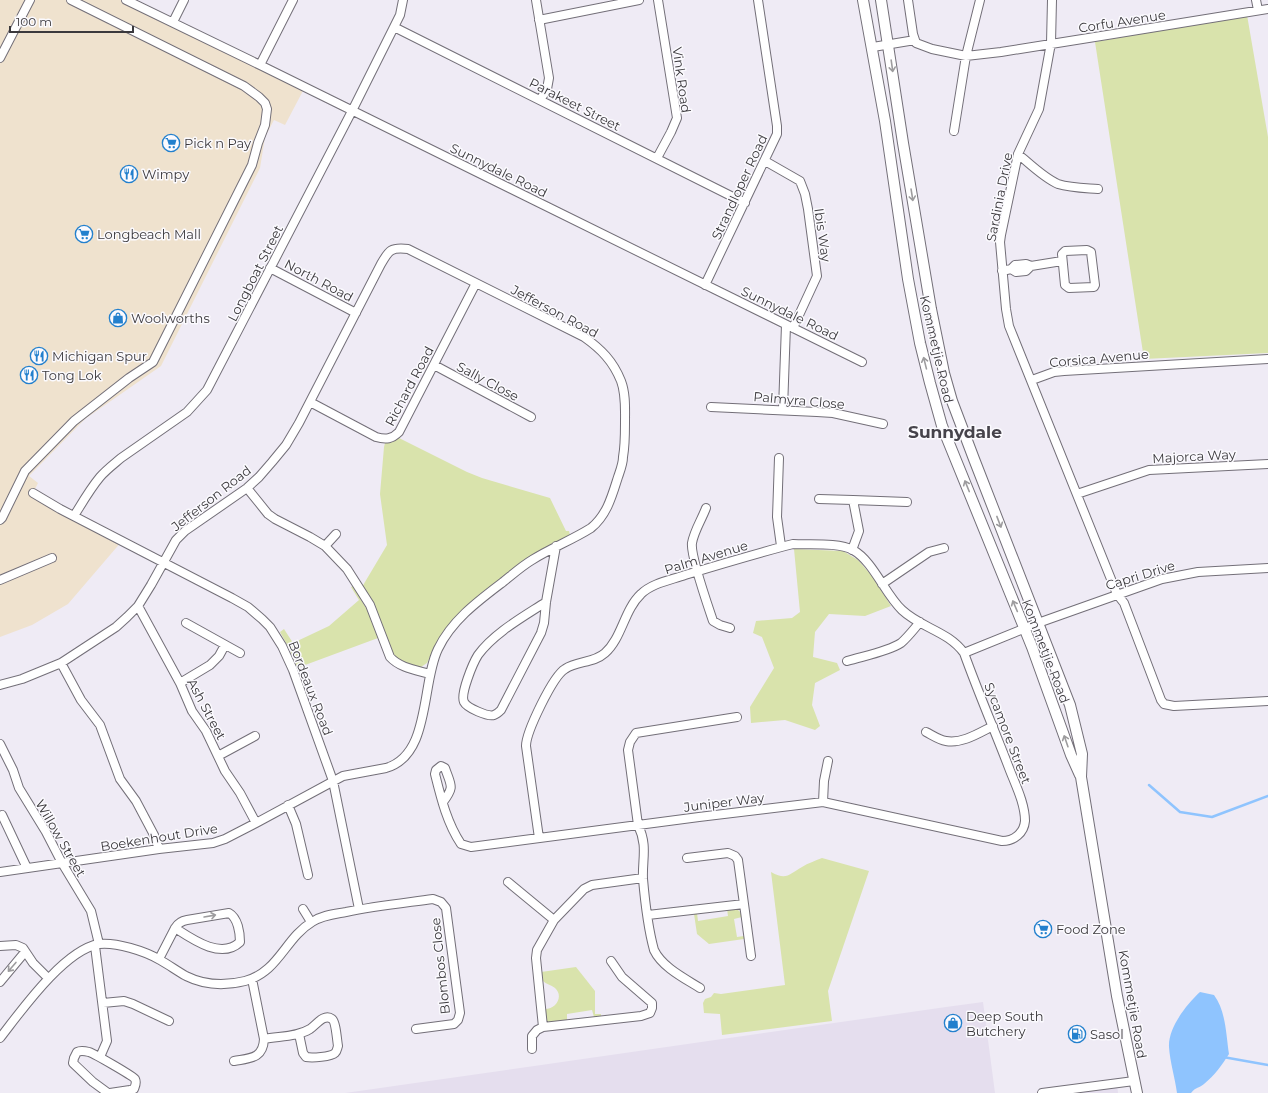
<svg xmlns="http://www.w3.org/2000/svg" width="1268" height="1093" font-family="Montserrat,sans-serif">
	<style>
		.commercial { fill: #efe2ce }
		.built { fill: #e5deee }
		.green { fill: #d9e3ac }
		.water { fill: #8fc4fe }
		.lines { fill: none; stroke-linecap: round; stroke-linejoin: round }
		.stream { stroke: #8fc4fe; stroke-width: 2.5 }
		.minor-casing { stroke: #736f78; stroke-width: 10 }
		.major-casing { stroke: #736f78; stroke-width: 12 }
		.minor { stroke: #fff; stroke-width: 8 }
		.major { stroke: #fff; stroke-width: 10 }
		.oneway { stroke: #9d9c9e }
		.labels { text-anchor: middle; stroke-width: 3; stroke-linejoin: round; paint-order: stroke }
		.street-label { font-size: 13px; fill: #3b393d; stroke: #fbfafe }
		.poi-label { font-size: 13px; fill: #3b393d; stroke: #fbfafe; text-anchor: start }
		.district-label { font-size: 17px; font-weight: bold; fill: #46434b; stroke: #fbfafe }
	</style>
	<rect width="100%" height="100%" fill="#efebf5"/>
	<path class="commercial" d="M0,0H126L305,87L285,125L274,120L265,137L260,168L161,366L85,419L29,476L38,483L33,493L122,541L68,604L32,625L0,637Z"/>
	<path class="built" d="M983,1002L995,1093H345L946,1007Z
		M1117,1083L1118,1093H1042Z"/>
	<path class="green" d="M1247,15L1268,137V353L1144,359L1095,42Z
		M399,438L467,472L482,478L550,498L566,531H569L570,535L527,558L465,607L446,628L438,641L427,663L421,667L405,663L395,658L362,587L387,545L380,494L384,447L385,443L392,442Z
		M794,549L843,551L858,560L872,576L891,606L865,616L829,614L815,632L813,657L837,663L840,670L815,683L812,705L820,726L815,730L785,720L751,723L750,707L774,668L762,637L753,633L756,621L792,618L800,612Z
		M353,586L369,613L378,638L297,668L290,650L280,632L284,629L293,643L329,626L359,600L351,587Z
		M822,858L869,871L828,991L832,1021L722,1035L720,1014L704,1013L703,1003L705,999L711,997L714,993L721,994L785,985L771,872C787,881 789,874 802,867C808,863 815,861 822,858Z
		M732,908C738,909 741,911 742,917L734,919L737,937L744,936V939L709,944L697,934L694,914L697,913L698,921L728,916L727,909Z
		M576,967L595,991V1014H601V1017H594L592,1010L567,1014V1021L550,1023L546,1021L545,1009C556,1009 564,996 555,988C551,985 546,984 543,981L541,972Z"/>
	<path class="water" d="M1200,992L1214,995C1226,1011 1226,1035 1229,1054C1222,1065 1214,1076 1204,1084C1198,1089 1197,1086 1191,1093H1177C1175,1078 1170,1062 1169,1047C1168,1028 1186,1005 1200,992Z"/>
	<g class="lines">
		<path class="stream" d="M1149,785L1180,812L1212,817L1268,796
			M1223,1057L1268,1065"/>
		<defs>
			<path id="minor" d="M126,0L260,65L862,362
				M536,0L549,78L547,89L540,100
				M908,0L913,34L916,43L932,49L966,56L1001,52L1101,36L1268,9
				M1052,0L1051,43L1039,109L1018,154L1001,235L1000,242L1006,309L1009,326L1117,594L1124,603L1161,700L1164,704L1174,706L1268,701
				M1256,0L1258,10
				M539,20L639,0
				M173,22L184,0
				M394,27L745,203
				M873,47L915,40
				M0,58L30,0
				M260,65L293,0
				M954,131L966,56L980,0
				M1018,154C1030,164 1044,178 1058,184C1071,188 1085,188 1098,189
				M657,158L671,132L677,118L658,0
				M765,161L800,181L805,194L808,209L817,276L793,328
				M1087,250L1091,252L1095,285L1094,287L1069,288L1065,285L1062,254L1065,251Z
				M270,268L356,313
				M1011,269L1016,272L1026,271L1031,266
				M1002,271L1011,269L1015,265L1026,264L1031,266L1062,261
				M705,285L777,134V126L758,0
				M434,365L531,417
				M1032,380L1054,372L1064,371L1268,359
				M310,402L376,437C386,440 392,439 399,432L476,283
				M711,407L817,412L833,413L883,424
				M783,409L786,325
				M779,458L777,517L781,546
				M247,488L268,514L275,519L310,537L325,546L347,569L370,605L390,657C400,668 416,670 430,674
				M33,493L60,509L232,598L248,607L262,619L270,627L282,646L293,670L333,781L359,909
				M1077,494L1149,470L1268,464
				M819,499L853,500L859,531L852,550
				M853,500L907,502
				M706,508C702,519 694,531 692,543C690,555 708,606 713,621L720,625L730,628
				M74,516C82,503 90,489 100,477C106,470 114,464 121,458L187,412L207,390L352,111L400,15L403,0
				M0,520L2,518L25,471L74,421L129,378L153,362L252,165L258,143L265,125L267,109L265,103L259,97L244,86L71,0
				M325,546L336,534
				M0,580L52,558
				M882,584L929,552L944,548
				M546,602C523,617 494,633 478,655C473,663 460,694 464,702C467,708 488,717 494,715C497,714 499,712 501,710L541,633L544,623L546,602L556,546
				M138,606L180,683L192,711L206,731L225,771L240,793L256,823
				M186,623L240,653
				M964,653L1038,623L1162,579L1198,572L1268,568
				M847,661C863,656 887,652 901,643C908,637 914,629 920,622
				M61,663L81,700L100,725L120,779L136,801L154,835L159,849
				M180,683L210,665L219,656L225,645
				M0,685L22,679L61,663L116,627L127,617L138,606L151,585L176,540L185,531L247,488L259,477L272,462L286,445L299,423L381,264C389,250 391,247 408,249L584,337C601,349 613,361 621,381C626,394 625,409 625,423C625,434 625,446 623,457C623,464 620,471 618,477C612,496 607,515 591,528C572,540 551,548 532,560C522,566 513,574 503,582C478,601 452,620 438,649C421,684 431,755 386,768L343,776L256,823L225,839L213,843L159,849L0,872
				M926,732C932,735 939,740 946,741C962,744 979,733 993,726
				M0,744L13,770L19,788L46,832L62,863L91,911L99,944
				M218,756L255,736
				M443,802C455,786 451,786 445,768L441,766L436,770L435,774C441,798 447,823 461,844L471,847L699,817L823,802L1002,841C1014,841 1024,833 1025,821C1025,803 1015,784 1009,768C994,729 978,692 964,653C948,631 921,628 902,610C885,594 873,561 853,550C838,542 810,545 793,544L785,546C752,555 718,565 685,575C671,580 652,583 641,594C624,610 622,638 605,653C594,663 577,661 565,669C553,676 526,732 526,746L539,838
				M823,802L824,781L828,761
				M288,805L296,824L308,875
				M2,815L27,868
				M687,858L728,853L735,856L738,860L744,904
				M508,882L554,920
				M303,909L311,922
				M648,915L744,904L751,956
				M0,946L16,945L23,948L33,963L48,978
				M95,946L107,1041L100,1057
				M159,959L175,928C178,923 181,921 187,920L229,913C238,918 240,933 240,942C221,960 192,939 175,928
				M611,961L622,977L652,1003V1008L650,1013L641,1016L543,1027L536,958L537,950L554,920L584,889L592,885L643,878
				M0,982L25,952
				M700,988C684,978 662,967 654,950C648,928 645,902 643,879C642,859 648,846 638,825L628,750L630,742L636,733L737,717
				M103,1003L124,1001L133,1004L169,1021
				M0,1038C21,1011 64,950 99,944C116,942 145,951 160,960C169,965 177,971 186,976C204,985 225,986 245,981C279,972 285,938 312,922C322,915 335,914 346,912C375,906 404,903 433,899L441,902L446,908L460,1013L458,1020L454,1024L416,1029
				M264,1039C279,1036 297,1037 310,1029C316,1025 324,1013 332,1019C336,1022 337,1041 338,1046C337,1049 337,1051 335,1053C331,1057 312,1058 306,1057L303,1053L299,1034
				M532,1049V1036L537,1030L543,1027
				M234,1061C250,1058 263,1059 264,1039L252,979
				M108,1093L93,1082L73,1063L74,1058L77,1052C81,1050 85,1051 89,1052C95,1054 133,1076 135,1079C137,1083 135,1086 134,1089L130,1090L110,1093
				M1042,1093L1134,1081"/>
			<path id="major" d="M863,0L885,121L908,279L920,343L930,383L942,426L1032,647L1071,755L1080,775
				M881,0L903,143L931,309L944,373L952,401L974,459L1070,705L1082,754L1081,777L1117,996L1137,1093"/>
		</defs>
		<use href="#minor" class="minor-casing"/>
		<use href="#major" class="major-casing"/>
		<use href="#minor" class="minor"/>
		<use href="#major" class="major"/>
	</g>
	<defs><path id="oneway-shaft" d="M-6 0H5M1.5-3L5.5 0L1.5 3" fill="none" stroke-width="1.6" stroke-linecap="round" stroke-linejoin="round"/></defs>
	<g class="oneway">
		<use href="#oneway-shaft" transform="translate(892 66) rotate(82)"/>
		<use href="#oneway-shaft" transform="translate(912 195) rotate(81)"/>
		<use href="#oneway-shaft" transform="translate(925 363) rotate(-104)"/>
		<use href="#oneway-shaft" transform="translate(967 486) rotate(-112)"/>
		<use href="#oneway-shaft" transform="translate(999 522) rotate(69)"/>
		<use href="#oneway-shaft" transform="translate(1015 606) rotate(-113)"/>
		<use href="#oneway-shaft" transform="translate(1066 741) rotate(-109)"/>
		<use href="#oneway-shaft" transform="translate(210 916) rotate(-10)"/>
		<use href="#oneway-shaft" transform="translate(12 967) rotate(131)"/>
	</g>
	<defs>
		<symbol id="supermarket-ring" viewBox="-11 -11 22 22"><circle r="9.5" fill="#fbfafe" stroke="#2380cd" stroke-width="1.5"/><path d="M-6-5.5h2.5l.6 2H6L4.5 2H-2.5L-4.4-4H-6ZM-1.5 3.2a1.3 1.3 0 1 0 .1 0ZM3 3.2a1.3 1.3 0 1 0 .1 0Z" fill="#2380cd"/></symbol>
		<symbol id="restaurant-ring" viewBox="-11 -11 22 22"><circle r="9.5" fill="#fbfafe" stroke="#2380cd" stroke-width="1.5"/><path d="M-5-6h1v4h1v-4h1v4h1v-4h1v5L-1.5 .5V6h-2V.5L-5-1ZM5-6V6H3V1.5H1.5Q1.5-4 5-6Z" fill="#2380cd"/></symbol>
		<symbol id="shop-ring" viewBox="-11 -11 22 22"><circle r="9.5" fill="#fbfafe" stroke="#2380cd" stroke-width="1.5"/><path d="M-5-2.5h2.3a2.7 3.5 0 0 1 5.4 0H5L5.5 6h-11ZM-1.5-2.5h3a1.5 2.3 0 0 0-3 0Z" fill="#2380cd"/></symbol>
		<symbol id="fuel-ring" viewBox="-11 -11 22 22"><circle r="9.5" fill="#fbfafe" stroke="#2380cd" stroke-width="1.5"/><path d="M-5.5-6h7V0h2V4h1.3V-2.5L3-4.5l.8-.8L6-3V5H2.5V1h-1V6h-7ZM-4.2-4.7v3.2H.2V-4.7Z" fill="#2380cd"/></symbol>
	</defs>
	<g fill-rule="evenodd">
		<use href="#supermarket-ring" x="161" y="133" width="20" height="20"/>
		<use href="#restaurant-ring" x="119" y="164" width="20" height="20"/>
		<use href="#supermarket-ring" x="74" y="224" width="20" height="20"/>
		<use href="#shop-ring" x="108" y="308" width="20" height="20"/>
		<use href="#restaurant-ring" x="29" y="346" width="20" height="20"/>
		<use href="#restaurant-ring" x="19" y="365" width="20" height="20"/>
		<use href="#supermarket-ring" x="1033" y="919" width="20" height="20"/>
		<use href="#shop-ring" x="943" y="1013" width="20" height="20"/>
		<use href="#fuel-ring" x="1067" y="1024" width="20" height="20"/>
	</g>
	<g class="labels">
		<g class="street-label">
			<text transform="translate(1122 21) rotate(-9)" y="5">Corfu Avenue</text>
			<text transform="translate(682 80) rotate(82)" y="5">Vink Road</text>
			<text transform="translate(575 104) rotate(27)" y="5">Parakeet Street</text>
			<text transform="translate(499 170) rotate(26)" y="5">Sunnydale Road</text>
			<text transform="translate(739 187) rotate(-65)" y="5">Strandloper Road</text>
			<text transform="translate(999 197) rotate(-79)" y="5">Sardinia Drive</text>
			<text transform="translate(823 235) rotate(82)" y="5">Ibis Way</text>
			<text transform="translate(255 273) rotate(-63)" y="5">Longboat Street</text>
			<text transform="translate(319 280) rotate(28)" y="5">North Road</text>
			<text transform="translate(555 311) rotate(28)" y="5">Jefferson Road</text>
			<text transform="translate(790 313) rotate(26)" y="5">Sunnydale Road</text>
			<text transform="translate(937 349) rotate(77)" y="5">Kommetjie Road</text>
			<text transform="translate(1099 358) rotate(-5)" y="5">Corsica Avenue</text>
			<text transform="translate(488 381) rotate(28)" y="5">Sally Close</text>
			<text transform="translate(409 386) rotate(-62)" y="5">Richard Road</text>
			<text transform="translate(799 400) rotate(5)" y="5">Palmyra Close</text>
			<text transform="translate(1194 456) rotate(-3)" y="5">Majorca Way</text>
			<text transform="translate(211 498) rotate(-38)" y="5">Jefferson Road</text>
			<text transform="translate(706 557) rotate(-17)" y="5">Palm Avenue</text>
			<text transform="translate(1140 575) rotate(-17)" y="5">Capri Drive</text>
			<text transform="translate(1046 651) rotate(69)" y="5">Kommetjie Road</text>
			<text transform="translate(311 688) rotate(69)" y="5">Bordeaux Road</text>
			<text transform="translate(207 709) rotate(62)" y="5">Ash Street</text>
			<text transform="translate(1008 733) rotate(69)" y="5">Sycamore Street</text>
			<text transform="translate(724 802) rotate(-7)" y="5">Juniper Way</text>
			<text transform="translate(159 837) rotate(-9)" y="5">Boekenhout Drive</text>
			<text transform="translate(61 838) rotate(60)" y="5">Willow Street</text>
			<text transform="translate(440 966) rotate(-96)" y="5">Blombos Close</text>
			<text transform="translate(1133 1004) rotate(80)" y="5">Kommetjie Road</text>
		</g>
		<g class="poi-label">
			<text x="184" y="148">Pick n Pay</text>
			<text x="142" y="179">Wimpy</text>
			<text x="97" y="239">Longbeach Mall</text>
			<text x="131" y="323">Woolworths</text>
			<text x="52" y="361">Michigan Spur</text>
			<text x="42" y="380">Tong Lok</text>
			<text x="1056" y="934">Food Zone</text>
			<text x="966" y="1021">Deep South<tspan x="966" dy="15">Butchery</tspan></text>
			<text x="1090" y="1039">Sasol</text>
		</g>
		<g class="district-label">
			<text x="955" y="438">Sunnydale</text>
		</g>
	</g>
	<path d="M10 26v6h123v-6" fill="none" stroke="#3b393d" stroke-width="2"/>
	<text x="16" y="26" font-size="12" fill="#3b393d" stroke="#fbfafe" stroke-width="3" paint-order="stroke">100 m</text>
</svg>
